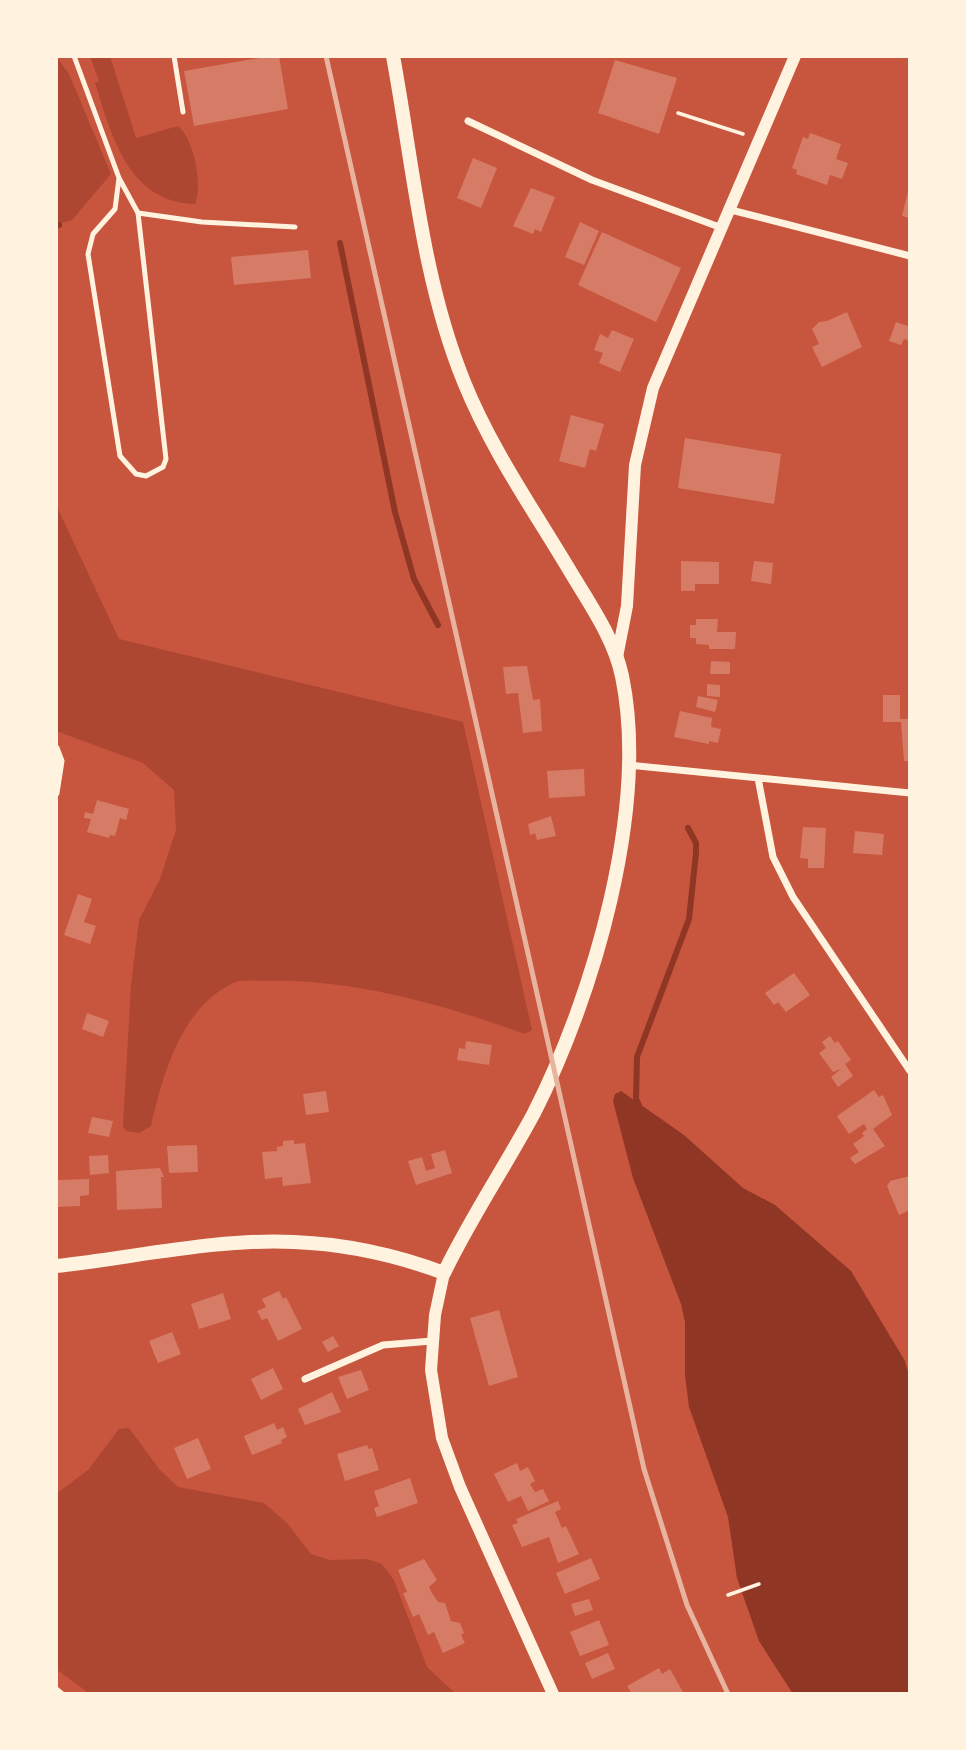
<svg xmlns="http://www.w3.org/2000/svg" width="966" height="1750" font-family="Helvetica,sans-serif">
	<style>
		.green { fill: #ae4732 }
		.water { fill: #8f3625 }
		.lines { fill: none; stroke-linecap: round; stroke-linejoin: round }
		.stream { stroke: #8f3625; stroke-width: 6 }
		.building { fill: #d67c66 }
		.path { stroke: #fff3e0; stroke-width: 3.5 }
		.service { stroke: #fff3e0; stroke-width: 5 }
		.minor { stroke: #fff3e0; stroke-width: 7 }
		.tertiary { stroke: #fff3e0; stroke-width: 12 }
		.secondary { stroke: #fff3e0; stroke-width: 14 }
		.rail { stroke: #e9b49f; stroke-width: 5 }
	</style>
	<rect width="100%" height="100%" fill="#c8553d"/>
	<path class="green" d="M56,56L69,74L111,174L72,220L62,223L56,229Z
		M90,56H110L136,138L178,126C194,139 203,185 195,204C128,202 112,136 95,83L99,81Z
		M56,505L119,639L463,722L532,1030L525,1034C445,1005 350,978 265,981C255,981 242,979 233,983C181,1008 163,1074 151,1126L139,1133L126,1131L123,1126L131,985L139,920L160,879L176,830L174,790L143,763L56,731Z
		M129,1428L160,1470L178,1487L264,1503L287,1523L311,1554L330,1560L367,1559L382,1564L394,1580L427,1667L456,1694H90L56,1669V1494L88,1470L119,1429Z"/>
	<path class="water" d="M621,1091L684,1135L743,1188L775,1205L851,1271L905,1361L910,1379V1694H793L759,1641L737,1578L728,1517L689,1407L685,1375V1322L681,1304L633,1178L613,1101L615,1094Z"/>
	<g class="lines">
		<path class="stream" d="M56,224L59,225
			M340,243L395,512L414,579L438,625
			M639,1105L636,1099L637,1057L689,919L696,853V843L688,828"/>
	</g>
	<path class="building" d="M271,56H279L288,109L194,126L184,71Z
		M615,60L677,78L659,134L598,113Z
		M810,133L841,144L836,159L848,163L842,179L830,175L827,185L796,174L797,170L792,168L803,137L808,139Z
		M473,158L497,168L481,208L457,198Z
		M910,183V218L902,216Z
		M531,188L555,197L541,232L535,229L533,234L513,226Z
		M580,222L599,231L584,265L565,257Z
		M602,232L681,268L656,322L578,285Z
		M308,250L311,278L234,285L231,257Z
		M847,312L862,347L822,367L812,347L819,344L812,329L819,322L827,321Z
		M896,322L910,327V341L904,339L901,345L889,341Z
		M612,330L634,339L620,372L599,363L603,353L594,350L600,334L608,338Z
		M571,415L604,424L596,451L590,449L585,468L559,461Z
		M685,438L781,454L774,504L678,488Z
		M681,561L719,562V584H695V591H681Z
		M754,561L773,563L771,584L751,581Z
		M696,619H718L717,632H736L735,649H709V645L696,644V638H690V625H696Z
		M711,661L730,662V674H710Z
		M527,666L533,700L540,699L542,731L523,733L518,693L506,694L503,667Z
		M707,684L720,685V697L707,696Z
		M883,695H900V719H910V761H904L901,722H883Z
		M698,696L718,700L715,712L696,707Z
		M680,711L712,718L711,727L721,729L718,743L709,741V744L674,737Z
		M584,769L585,796L549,798L547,771Z
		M97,800L129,809L126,820L120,818L115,836L110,835L109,838L87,832L91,819L84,818L85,812L93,814Z
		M551,816L556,836L537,840L535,833L530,835L528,824Z
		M803,827L826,828L824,868H808V859L800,858Z
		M855,831L884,834L882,855L853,853Z
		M78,894L92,899L84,922L96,926L90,944L64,935Z
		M794,973L810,995L786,1012L778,1002L774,1005L765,993Z
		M87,1013L109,1021L103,1037L82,1029Z
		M830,1036L835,1043L838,1041L851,1060L845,1064L853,1076L838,1087L831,1077L841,1069L833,1072L819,1053L826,1048L822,1042Z
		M466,1041L492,1045L489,1065L457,1060L459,1048L465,1049Z
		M874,1090L879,1097L883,1095L892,1115L873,1129L885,1146L855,1164L850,1158L859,1152L853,1144L864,1136L862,1133L867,1129L864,1124L849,1134L837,1116Z
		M326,1091L329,1112L306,1115L303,1094Z
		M92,1117L113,1121L109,1137L88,1133Z
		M294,1140V1144L305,1143L311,1183L283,1186L282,1177L265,1179L262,1152L277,1151V1147L283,1146V1141Z
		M197,1145L198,1172L169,1173L167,1146Z
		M445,1150L452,1173L416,1185L408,1161L422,1157L426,1171L435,1168L431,1154Z
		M108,1155L109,1173L90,1175L89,1156Z
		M160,1168L164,1177H161L162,1208L117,1210L116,1171Z
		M910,1176V1210L899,1215L887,1186L890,1181Z
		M89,1179V1195L80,1196V1206L56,1207V1180Z
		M279,1291L283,1299L286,1297L302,1329L278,1341L267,1318L262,1320L257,1311L266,1307L262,1299Z
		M223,1293L231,1319L199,1329L191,1304Z
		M499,1310L518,1377L489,1386L470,1318Z
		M172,1332L181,1354L158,1363L149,1341Z
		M333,1336L339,1346L328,1352L322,1342Z
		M273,1368L283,1389L261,1400L251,1379Z
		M361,1370L369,1390L347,1399L338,1377Z
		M332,1392L341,1412L305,1425L298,1409Z
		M274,1423L277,1430L283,1427L287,1437L281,1440L282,1443L252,1455L244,1436Z
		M198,1438L211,1469L187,1479L174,1448Z
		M367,1445L369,1449L372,1448L379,1470L345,1481L337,1454Z
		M517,1463L520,1471L528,1467L535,1481L530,1484L535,1492L543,1489L549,1501L528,1511L521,1496L508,1502L494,1474Z
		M410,1478L418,1503L377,1517L374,1508L379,1506L374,1491Z
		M558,1501L561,1509L555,1512L562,1528L566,1526L579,1554L558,1563L549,1537L522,1547L512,1525L518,1523L516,1519Z
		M591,1558L600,1579L565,1594L556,1573Z
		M424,1559L437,1580L429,1587L432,1593L438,1602L445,1603L451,1621L460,1623L464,1633L461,1635L465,1643L443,1653L434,1632L428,1635L419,1614L413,1617L403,1593L407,1592L398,1570Z
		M589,1599L593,1610L575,1616L571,1604Z
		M599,1620L609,1645L580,1656L570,1632Z
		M608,1653L615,1669L592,1679L585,1663Z
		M659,1668L662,1674L670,1669L684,1694H632L627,1686Z"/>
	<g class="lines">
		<path class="path" d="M678,113L743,134
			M728,1595L759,1584"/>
		<path class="service" d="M74,56L119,178L138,213L166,459L163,467L146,476L136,474L120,456L88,254L93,234L115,209L119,178
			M174,56L183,112
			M138,213L202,222L295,227"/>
		<path class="minor" d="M468,121L592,180L722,228
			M731,210L910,256
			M56,748L61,761L56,793
			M628,765L910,793
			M758,778L773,857L793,897L910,1071
			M305,1379L383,1345L432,1341
			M56,1690L61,1694"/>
		<path class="tertiary" d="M617,657L627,606L635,465L653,388L795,56
			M444,1273L435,1315L431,1370L442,1438L460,1487L553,1694"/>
		<path class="secondary" d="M56,1266C131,1258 219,1238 294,1242C346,1244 396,1255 444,1273C471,1217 505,1167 534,1113C594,995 649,807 622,676C614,638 589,603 570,571C533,509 491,449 464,382C422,279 413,164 393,56"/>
		<path class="rail" d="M326,56L644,1469L687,1605L728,1694"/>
	</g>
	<rect width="966" height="1750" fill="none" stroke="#fff3e0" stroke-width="116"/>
</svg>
